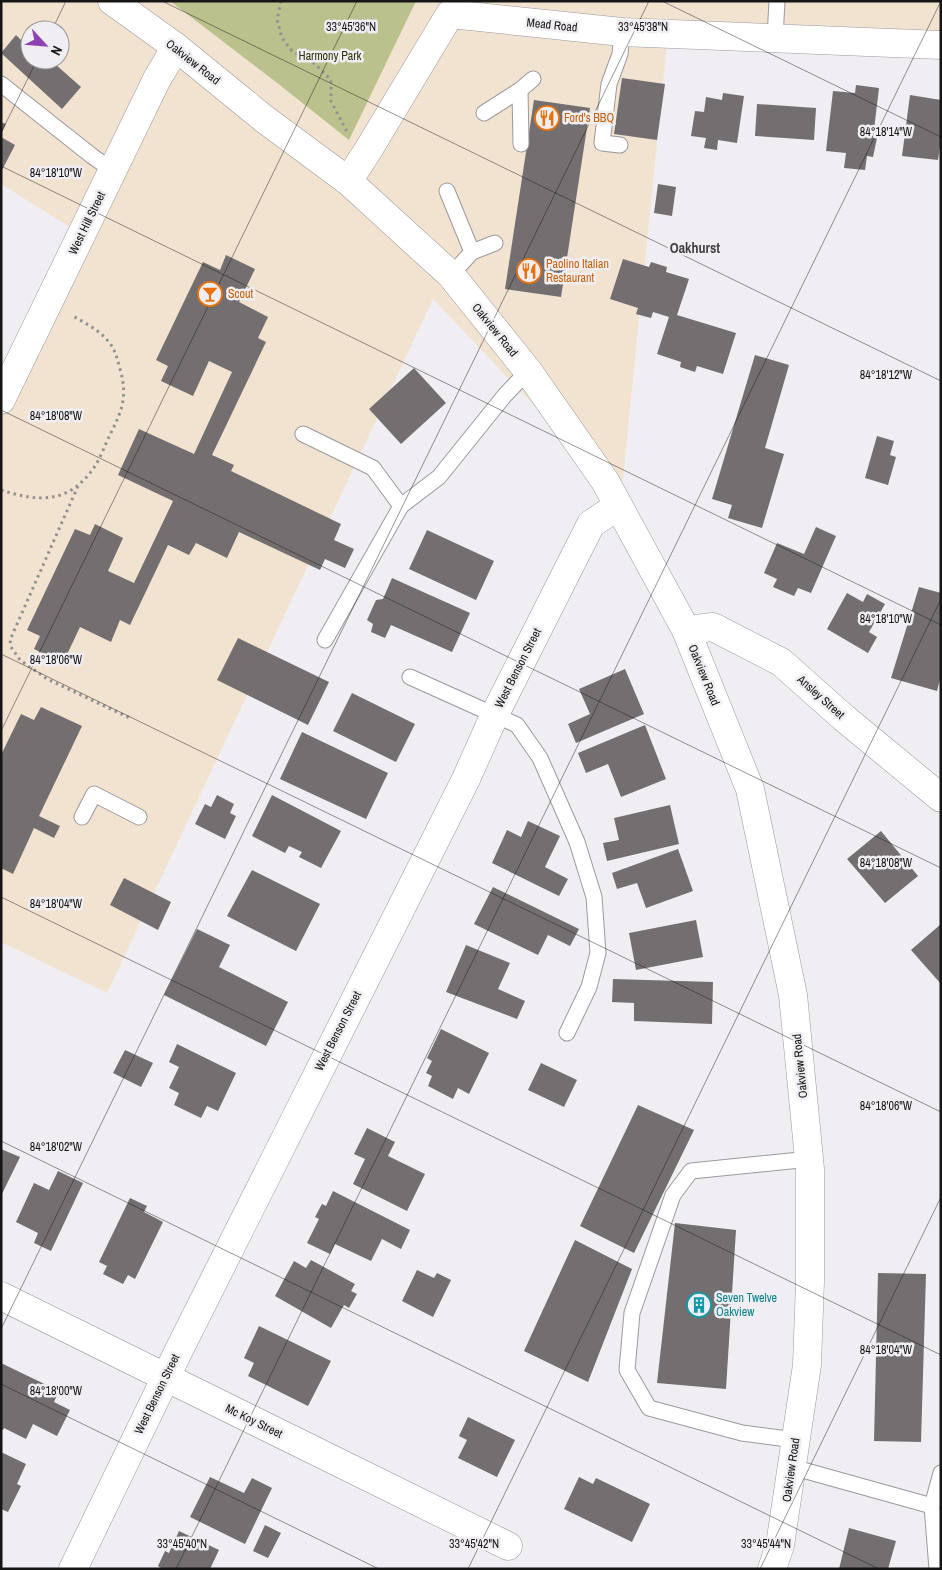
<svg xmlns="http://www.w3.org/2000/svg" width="942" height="1570" font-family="'Archivo Narrow',sans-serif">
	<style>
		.commercial { fill: #f2e2d0; fill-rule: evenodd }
		.green { fill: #bbc18c }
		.building { fill: #736f71 }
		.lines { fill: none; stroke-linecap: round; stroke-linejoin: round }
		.lane-casing { stroke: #9b999d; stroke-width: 17 }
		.street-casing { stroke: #9b999d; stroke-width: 29 }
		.secondary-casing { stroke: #9b999d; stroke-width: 29 }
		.path { stroke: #929093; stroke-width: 3; stroke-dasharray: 2.5 4; stroke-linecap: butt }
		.lane { stroke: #fff; stroke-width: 15 }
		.street { stroke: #fff; stroke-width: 28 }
		.secondary { stroke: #fff; stroke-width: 28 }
		.ticks { fill: none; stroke: #161516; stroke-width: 1; stroke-opacity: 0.45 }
		.labels { text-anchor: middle; stroke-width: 5; stroke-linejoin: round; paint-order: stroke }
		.street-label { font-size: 12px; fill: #161516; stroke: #f0eef2 }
		.park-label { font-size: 12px; fill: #2f3209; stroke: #f0eef2 }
		.food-label { font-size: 12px; fill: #c56008; stroke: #f0eef2; text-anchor: start }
		.culture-label { font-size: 12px; fill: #0d838f; stroke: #f0eef2; text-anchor: start }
		.neighbourhood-label { font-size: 14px; font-weight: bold; fill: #454346; stroke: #f0eef2 }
		.ticks-label { font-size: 12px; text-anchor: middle; fill: #161516; stroke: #f0eef2; stroke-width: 5; stroke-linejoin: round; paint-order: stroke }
	</style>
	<rect width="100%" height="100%" fill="#f0eef2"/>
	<path class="commercial" d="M1,1H941V45L668,34L621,497L433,299L107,993L1,942V409L86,237L1,184ZM30,30H60V60H30Z"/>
	<path class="green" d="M170,1H416L349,140L276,82Z"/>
	<path class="building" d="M16,35L26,45L30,40V60H59L55,64L81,87L62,109L1,53Z
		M622,78L665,84L657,140L614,134Z
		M856,85L879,88L873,138H877L873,157L867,156L865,170L844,168L846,153L826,151L833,91L855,93Z
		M723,93L744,96L737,143L718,140L717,150L704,148L706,138L691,136L695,111L704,112L706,97L722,100Z
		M910,95L941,100V140L938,160L902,156Z
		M534,100L590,108L561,297L505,289Z
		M757,104L816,108L814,140L755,136Z
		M1,122L6,124L1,134Z
		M1,137L15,145L1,172Z
		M658,184L676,187L672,216L654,213Z
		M226,255L255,269L239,302L268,317L258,338L266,342L212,455L234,465L231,471L341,524L334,540L354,549L345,568L325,559L320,570L239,532L227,558L196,543L189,555L168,545L130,625L120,620L111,642L80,627L63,663L34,649L40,636L27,630L75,529L90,535L95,524L123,538L108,571L134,583L173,501L118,475L139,429L194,454L232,372L209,361L193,396L161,381L168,366L156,360L203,262L220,270Z
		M623,259L649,267L651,262L667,267L666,272L689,279L677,315L736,333L723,374L697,366L695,372L680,367L681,362L657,354L669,317L653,312L651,318L636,314L638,308L610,299Z
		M755,355L789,365L765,448L784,454L762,528L728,518L732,505L712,499Z
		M414,368L446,403L401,444L369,409Z
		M877,436L894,441L890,455L896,457L888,485L865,478Z
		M816,527L836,536L811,593L798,588L794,596L773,587L777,579L764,573L777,543L804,554Z
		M427,530L494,561L476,600L409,569Z
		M392,578L470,613L452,652L391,625L385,638L371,632L373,624L367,620L376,600L383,599Z
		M919,587L941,593V676L937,691L891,678Z
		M847,593L863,602L867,594L885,604L869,632L877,637L868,653L827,629Z
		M238,638L329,682L308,725L217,680Z
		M625,669L644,714L576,743L568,724L590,714L579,689Z
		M352,693L415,724L396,762L333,731Z
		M41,707L82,726L39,816L60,826L54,838L34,828L13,874L1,868V755L21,714L34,720Z
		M645,725L666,779L621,797L608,764L586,773L578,753Z
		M302,732L388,773L366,819L280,779Z
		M217,795L234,804L230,813L236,816L225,839L195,824L205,804L211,807Z
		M272,795L341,831L321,868L299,857L302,852L289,846L285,853L252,836Z
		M670,805L679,844L607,861L603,843L619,840L614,818Z
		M528,821L560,836L545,867L568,879L559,896L492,863L507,830L521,837Z
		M881,831L918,876L885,903L847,859Z
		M678,849L693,891L646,908L637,883L617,889L612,873Z
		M252,870L320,904L296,951L227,916Z
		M124,878L171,902L158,930L110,905Z
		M493,887L579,929L570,946L548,935L538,955L474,924Z
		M696,920L703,957L636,970L629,933Z
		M941,924V984L911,950Z
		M197,929L230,945L219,967L288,1002L266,1046L164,995Z
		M466,945L510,963L498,989L525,1001L517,1019L446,992Z
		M613,979L713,982L712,1024L634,1021V1003L612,1002Z
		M441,1029L489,1053L469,1094L458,1088L453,1099L428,1086L432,1076L426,1073L432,1061L427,1058Z
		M177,1044L236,1073L218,1111L207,1106L201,1118L174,1105L179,1093L169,1088L179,1067L169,1062Z
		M125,1050L153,1063L141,1087L113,1073Z
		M541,1063L577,1080L564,1107L528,1090Z
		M638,1105L694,1130L634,1253L580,1226Z
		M367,1128L395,1142L388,1156L425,1174L407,1211L353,1184L365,1159L354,1154Z
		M1,1149L20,1157L1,1196Z
		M58,1171L83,1183L51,1251L34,1243L38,1233L16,1222L34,1183L49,1190Z
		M333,1191L410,1230L401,1249L382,1239L371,1261L335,1244L330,1254L307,1243L319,1219L315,1217L322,1204L326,1206Z
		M130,1198L147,1206L144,1212L163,1222L135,1279L128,1275L123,1284L103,1274L107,1266L99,1262Z
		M675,1223L736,1230L726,1389L657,1383Z
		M575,1240L632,1269L588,1382L524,1351Z
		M311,1260L355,1284L351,1291L357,1294L349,1308L344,1305L331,1328L275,1296L294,1261L306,1268Z
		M417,1270L434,1278L437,1273L451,1280L433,1317L402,1301Z
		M878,1273L926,1274L921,1442L874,1441Z
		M259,1326L331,1361L308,1406L248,1376L254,1363L244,1358Z
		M1,1363L59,1391L54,1402L70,1410L57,1436L33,1424L26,1439L4,1428L3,1430H1Z
		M468,1417L515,1440L497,1477L458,1458L467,1440L459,1436Z
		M1,1452L26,1464L17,1484L21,1486L8,1512L1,1509Z
		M210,1477L244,1493L252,1478L272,1488L245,1544L190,1517Z
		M579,1477L593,1484L596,1478L650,1504L632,1542L564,1509Z
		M265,1525L281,1533L268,1558L253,1551Z
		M849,1528L896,1541L888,1569H839Z
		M179,1531L219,1550L210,1569H162L158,1566L165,1551L169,1553Z"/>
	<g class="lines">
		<defs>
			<path id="lane" d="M775,38L777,1
				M1,84L92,156L113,171
				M484,113L520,90
				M521,144L520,90L533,79
				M620,145L602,143L609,84L620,54L622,32
				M447,191L472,252
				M451,275L472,252L495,243
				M303,434L373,468L401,506
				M325,640L401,506L439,477L505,395L528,371
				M410,677L517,725L540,758L577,842L594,897L598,953L589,987L567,1033
				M82,817L94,794L139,817
				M795,1440L742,1433L649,1408L627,1370L632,1313L673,1195L691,1171L810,1159
				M792,1467L932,1506L941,1473
				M932,1506L937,1569"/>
			<path id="street" d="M348,181L367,152L450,14L622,32L941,45
				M1,400L157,79L176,47
				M686,630L713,627L781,662L844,718L941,798
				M1,1296L508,1546
				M73,1569L179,1350L466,779L495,714L591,524L618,506"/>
			<path id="secondary" d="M112,1L176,47L263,118L348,181L451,275L528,371L605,481L686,630L750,789L793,995L810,1169V1281L807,1365L780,1545L772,1569"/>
		</defs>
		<use href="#lane" class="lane-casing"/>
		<use href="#street" class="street-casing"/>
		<use href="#secondary" class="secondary-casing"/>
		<path class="path" d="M281,1L277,20L282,38L292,51L315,64L331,80V101L347,132
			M78,486L10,640L11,647L20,660L47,679L132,719
			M1,490C38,502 68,504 93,469C99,461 103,450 107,441C120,414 129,400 120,369C117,358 115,349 108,341C99,330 85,323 73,316"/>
		<use href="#lane" class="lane"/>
		<use href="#street" class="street"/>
		<use href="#secondary" class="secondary"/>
	</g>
	<path class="ticks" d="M162,1L941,381M662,1L941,137M52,30L66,1M1,133L37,60M1,166L941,625M1,410L941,868M1,654L941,1112M1,731L357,1M1,897L941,1355M1,1141L879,1569M1,1329L649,1M1,1384L379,1569M176,1569L941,1M468,1569L941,599M760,1569L941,1197"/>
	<defs>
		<symbol id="restaurant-ring" viewBox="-11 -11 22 22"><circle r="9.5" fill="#f0eef2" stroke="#e8710a" stroke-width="1.5"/><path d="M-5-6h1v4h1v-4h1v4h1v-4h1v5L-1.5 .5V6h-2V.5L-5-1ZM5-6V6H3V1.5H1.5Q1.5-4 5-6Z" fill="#e8710a"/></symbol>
		<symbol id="bar-ring" viewBox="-11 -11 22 22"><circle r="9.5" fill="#f0eef2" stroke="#e8710a" stroke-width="1.5"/><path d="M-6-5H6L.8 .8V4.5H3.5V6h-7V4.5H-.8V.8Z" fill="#e8710a"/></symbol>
		<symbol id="building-ring" viewBox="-11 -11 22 22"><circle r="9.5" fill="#f0eef2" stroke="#0f9aa8" stroke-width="1.5"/><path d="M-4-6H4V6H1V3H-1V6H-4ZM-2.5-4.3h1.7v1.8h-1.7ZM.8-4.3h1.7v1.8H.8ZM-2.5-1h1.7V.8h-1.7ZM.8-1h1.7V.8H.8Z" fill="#0f9aa8"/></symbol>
	</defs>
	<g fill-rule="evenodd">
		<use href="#restaurant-ring" x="533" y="104" width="28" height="28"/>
		<use href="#restaurant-ring" x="515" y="257" width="28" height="28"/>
		<use href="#bar-ring" x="196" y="280" width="28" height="28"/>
		<use href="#building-ring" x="685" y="1291" width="28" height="28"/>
	</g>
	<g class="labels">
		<g class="street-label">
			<text transform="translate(552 25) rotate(6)" y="4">Mead Road</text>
			<text transform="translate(193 62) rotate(38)" y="4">Oakview Road</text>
			<text transform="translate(87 223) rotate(-64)" y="4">West Hill Street</text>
			<text transform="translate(495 330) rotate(51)" y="4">Oakview Road</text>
			<text transform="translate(518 668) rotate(-63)" y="4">West Benson Street</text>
			<text transform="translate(704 675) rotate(68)" y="4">Oakview Road</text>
			<text transform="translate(821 697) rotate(42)" y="4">Ansley Street</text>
			<text transform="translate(338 1031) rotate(-63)" y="4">West Benson Street</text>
			<text transform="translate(800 1066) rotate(-96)" y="4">Oakview Road</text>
			<text transform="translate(157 1394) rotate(-64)" y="4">West Benson Street</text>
			<text transform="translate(254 1421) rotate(26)" y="4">Mc Koy Street</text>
			<text transform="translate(791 1470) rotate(-82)" y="4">Oakview Road</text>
		</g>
		<g class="park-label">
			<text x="330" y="60">Harmony Park</text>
		</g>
		<g class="food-label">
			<text x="564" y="122">Ford's BBQ</text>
			<text x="546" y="268">Paolino Italian<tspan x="546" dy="14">Restaurant</tspan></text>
			<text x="228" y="298">Scout</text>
		</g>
		<g class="culture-label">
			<text x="716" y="1302">Seven Twelve<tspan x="716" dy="14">Oakview</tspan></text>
		</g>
		<g class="neighbourhood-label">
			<text x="695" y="253">Oakhurst</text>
		</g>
	</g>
	<g class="ticks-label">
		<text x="351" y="31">33°45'36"N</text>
		<text x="643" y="31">33°45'38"N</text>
		<text x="886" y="136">84°18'14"W</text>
		<text x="56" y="177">84°18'10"W</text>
		<text x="886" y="379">84°18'12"W</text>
		<text x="56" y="420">84°18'08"W</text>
		<text x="886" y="623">84°18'10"W</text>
		<text x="56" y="664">84°18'06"W</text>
		<text x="886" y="867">84°18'08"W</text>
		<text x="56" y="908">84°18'04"W</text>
		<text x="886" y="1110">84°18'06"W</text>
		<text x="56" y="1151">84°18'02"W</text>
		<text x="886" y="1354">84°18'04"W</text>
		<text x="56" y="1395">84°18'00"W</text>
		<text x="182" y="1548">33°45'40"N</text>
		<text x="474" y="1548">33°45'42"N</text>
		<text x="766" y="1548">33°45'44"N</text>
	</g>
	<rect width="942" height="1570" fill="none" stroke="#161516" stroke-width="5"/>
	<g transform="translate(45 45) rotate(116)"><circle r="24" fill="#f0eef2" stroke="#99979a"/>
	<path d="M0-4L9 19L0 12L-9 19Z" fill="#8d41b2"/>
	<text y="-8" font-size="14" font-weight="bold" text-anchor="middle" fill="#161516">N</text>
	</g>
</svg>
